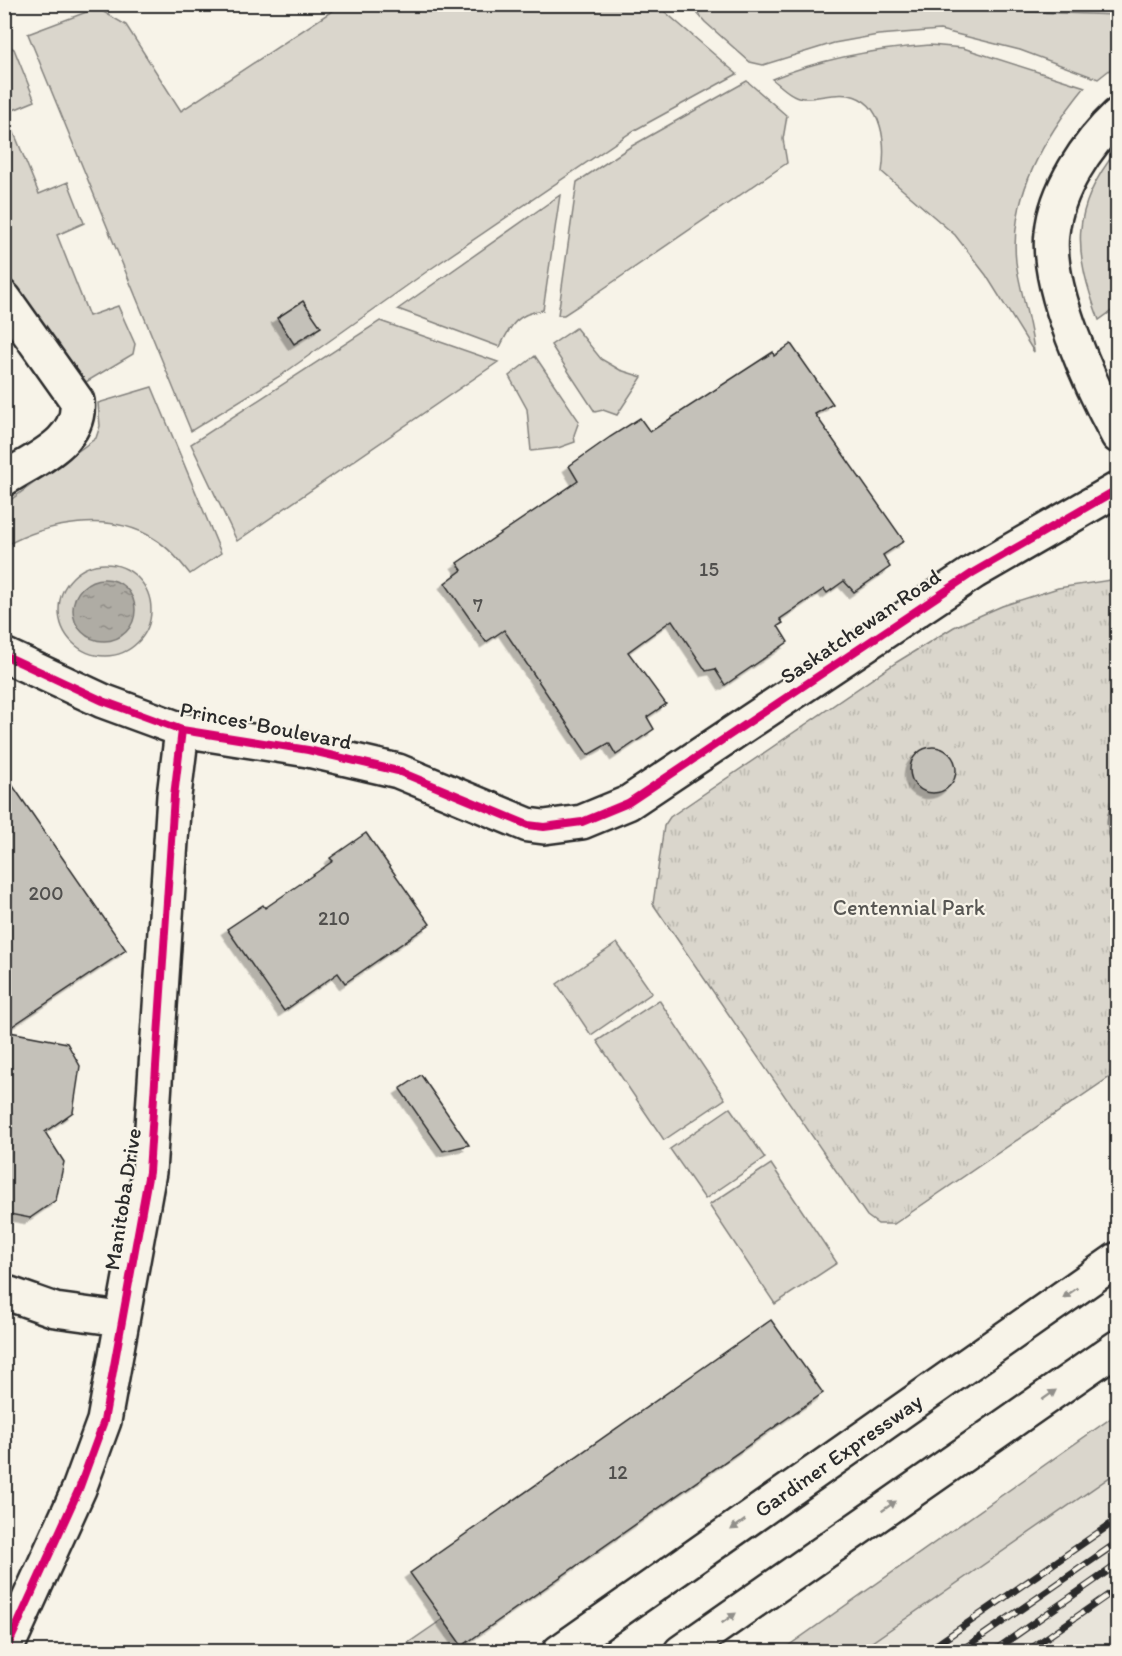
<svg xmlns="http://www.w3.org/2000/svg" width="1122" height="1656" font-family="Itim,sans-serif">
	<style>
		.built { fill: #e8e4da }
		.grass { fill: #dad6cc; stroke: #82807c; stroke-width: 1.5 }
		.park { fill: url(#park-tufts); stroke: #82807c; stroke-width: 1.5 }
		.water { fill: url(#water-ripples); stroke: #7a7874; stroke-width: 1.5 }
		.building { fill: #c4c1b9; stroke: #2b2b2b; stroke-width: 1.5; filter: url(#shadow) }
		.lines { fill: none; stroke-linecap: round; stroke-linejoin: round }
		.tertiary-casing { stroke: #2b2b2b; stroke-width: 38 }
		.motorway-casing { stroke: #2b2b2b; stroke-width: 38 }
		.tertiary { stroke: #f7f3e8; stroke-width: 33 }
		.motorway { stroke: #f7f3e8; stroke-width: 33 }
		.rail-casing { stroke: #2b2b2b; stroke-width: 7 }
		.rail { stroke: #f7f3e8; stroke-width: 4.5; stroke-dasharray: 14; stroke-linecap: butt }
		.cycleway-casing { stroke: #f7f3e8; stroke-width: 11 }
		.cycleway { stroke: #d6006c; stroke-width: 8 }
		.oneway { fill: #918f8a }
		.labels { text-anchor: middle; stroke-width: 4.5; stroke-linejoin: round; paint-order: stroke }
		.number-label { font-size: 20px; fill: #51504e }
		.street-label { font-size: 22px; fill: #2b2b2b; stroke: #f7f3e8 }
		.park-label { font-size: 22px; fill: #575653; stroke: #f7f3e8 }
	</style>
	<defs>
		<pattern id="park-tufts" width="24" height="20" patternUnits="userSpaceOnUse" patternTransform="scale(1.5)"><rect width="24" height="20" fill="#dad6cc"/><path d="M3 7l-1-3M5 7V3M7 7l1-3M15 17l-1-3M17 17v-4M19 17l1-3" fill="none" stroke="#bbb8af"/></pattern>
		<pattern id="water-ripples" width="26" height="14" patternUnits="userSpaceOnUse" patternTransform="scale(1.5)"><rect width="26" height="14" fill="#afaca4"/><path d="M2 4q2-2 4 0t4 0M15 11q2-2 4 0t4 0" fill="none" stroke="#8f8c86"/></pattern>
		<filter id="shadow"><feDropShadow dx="-5.5" dy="5.5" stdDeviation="0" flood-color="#0004"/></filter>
	</defs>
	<rect width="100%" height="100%" fill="#f7f3e8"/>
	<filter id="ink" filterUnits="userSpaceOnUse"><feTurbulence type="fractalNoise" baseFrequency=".0167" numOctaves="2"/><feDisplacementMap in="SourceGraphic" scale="12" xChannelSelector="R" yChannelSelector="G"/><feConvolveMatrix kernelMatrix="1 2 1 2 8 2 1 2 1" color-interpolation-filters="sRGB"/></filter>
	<g filter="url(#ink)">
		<path class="built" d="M1117,1472V1651H859Z"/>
		<path class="grass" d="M520,4L531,7L543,4L657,5L737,74L633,131L429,270L283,374L191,431L28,34L97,8L126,25L181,111L341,5Z
			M690,5H832L1117,15V64L1098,79L1020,50L940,30L878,35L834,43L763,65L750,62L705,22Z
			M4,43L14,49L35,101L6,113L39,194L68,182L84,223L57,235L89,316L118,306L135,344L133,354L86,382L5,271Z
			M930,45L963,48L1085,87C1045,136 1009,196 1016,262C1020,292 1031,321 1034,352L986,275L955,235L882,172C886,145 884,102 849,95C833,92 818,99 803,98C791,97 780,85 772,79C822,58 875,49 930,45Z
			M747,81L787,116L783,139L787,163L584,302L564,315H558L577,182L630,147Z
			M1117,150V307L1099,320C1074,252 1069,210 1117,150Z
			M560,195L543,310C517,314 511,324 500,347L398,309Z
			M380,321L498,362L237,541L191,444Z
			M576,328L601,359L620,370L642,377L617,415L603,410L595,412L551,345Z
			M535,356L579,421L574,435L575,442L558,448L531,451L527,409L509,376Z
			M152,387L221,553L190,574C179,560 168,547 153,538C110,511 46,523 5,546V504L96,438L100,426L98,403Z
			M59 610a46 46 0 1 1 92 0a46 46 0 1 1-92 0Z
			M617,943L652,993L591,1035L557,984Z
			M659,1000L725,1099L664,1140L597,1041Z
			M730,1108L765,1158L705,1199L670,1149Z
			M771,1164L837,1263L775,1304L709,1205Z
			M1117,1414V1472L859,1651H781Z
			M443,1619L466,1651L395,1652Z"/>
		<path class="park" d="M1117,579V1072L894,1224H878L867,1216L653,904L664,826L670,817L897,662L954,627L1002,606L1058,588Z"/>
		<path class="water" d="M73 610a31 31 0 1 1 62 0a31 31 0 1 1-62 0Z
			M1117,796V851C1105,834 1103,813 1117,796Z"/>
		<path class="building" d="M303,301L321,327L294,344L277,318Z
			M791,344L833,404L815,414L904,541L883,555L890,567L854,592L844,581L827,593L824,589L780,619L783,623L778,626L788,642L725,685L715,669L706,671L672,620L628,652L666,704L647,717L654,729L616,755L609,743L588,755L504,630L486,642L445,583L462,570L457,563L578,481L569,466L610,437L640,418L650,432L773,352L774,356Z
			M910 770a23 23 0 1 1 46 0a23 23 0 1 1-46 0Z
			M4,773L126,950L5,1031L67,1043L80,1066L73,1112L45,1132L64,1162L56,1200L30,1218L4,1213Z
			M366,833L430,924L345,983L338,973L284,1011L227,929L263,905L265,908L300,884L333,861L330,858Z
			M421,1075L469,1145L443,1151L400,1089Z
			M771,1320L823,1393L462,1646L410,1573Z"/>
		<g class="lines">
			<defs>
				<path id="tertiary" d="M1118,115C1087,144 1056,190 1052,233C1045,287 1092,388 1118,436
					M4,298L77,401C82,442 33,460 4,479
					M4,655L103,701L182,730L308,750L398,771L528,825L544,827L582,822L628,803L974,572L1118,489
					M4,1292L55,1310L121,1319
					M5,1652L79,1489L104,1421L149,1172L174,796L182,730"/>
				<path id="motorway" d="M559,1652L1118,1259
					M681,1652L1118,1347"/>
			</defs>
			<use href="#tertiary" class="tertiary-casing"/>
			<use href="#motorway" class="motorway-casing"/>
			<use href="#tertiary" class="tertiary"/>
			<use href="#motorway" class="motorway"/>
			<defs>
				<path id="rail" d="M926,1652L1118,1519
					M959,1652L1118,1542
					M992,1652L1118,1564
					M1026,1652L1118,1588"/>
			</defs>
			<use href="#rail" class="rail-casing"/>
			<use href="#rail" class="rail"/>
			<defs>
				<path id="cycleway" d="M4,655L103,701L182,730L308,750L398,771L528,825L544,827L582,822L628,803L974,572L1118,489
					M5,1652L79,1489L104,1421L149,1172L174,796L182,730"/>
			</defs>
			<use href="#cycleway" class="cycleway-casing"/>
			<use href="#cycleway" class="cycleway"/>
		</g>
		<defs><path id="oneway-solid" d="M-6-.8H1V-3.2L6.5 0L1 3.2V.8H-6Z" transform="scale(1.5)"/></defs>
		<g class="oneway">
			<use href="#oneway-solid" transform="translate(1070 1293) rotate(145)"/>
			<use href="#oneway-solid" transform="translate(1049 1395) rotate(-35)"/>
			<use href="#oneway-solid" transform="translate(889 1506) rotate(-35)"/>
			<use href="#oneway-solid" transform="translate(738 1525) rotate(145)"/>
			<use href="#oneway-solid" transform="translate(729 1618) rotate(-35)"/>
		</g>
	</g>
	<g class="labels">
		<g class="number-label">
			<text x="709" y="576">15</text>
			<text x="478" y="612">7</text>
			<text x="46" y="900">200</text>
			<text x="334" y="925">210</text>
			<text x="618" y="1479">12</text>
		</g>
		<g class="street-label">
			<text transform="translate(860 626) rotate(-34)" y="8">Saskatchewan Road</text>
			<text transform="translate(266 725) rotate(11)" y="8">Princes' Boulevard</text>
			<text transform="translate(122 1199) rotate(-81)" y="8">Manitoba Drive</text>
			<text transform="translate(838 1455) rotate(-35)" y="8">Gardiner Expressway</text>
		</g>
		<g class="park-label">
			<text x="909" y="915">Centennial Park</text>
		</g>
	</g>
	<rect width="1122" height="1656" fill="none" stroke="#f7f3e8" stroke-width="24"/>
	<rect x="12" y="12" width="1098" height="1632" fill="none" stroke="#2b2b2b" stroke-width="2" filter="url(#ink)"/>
</svg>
